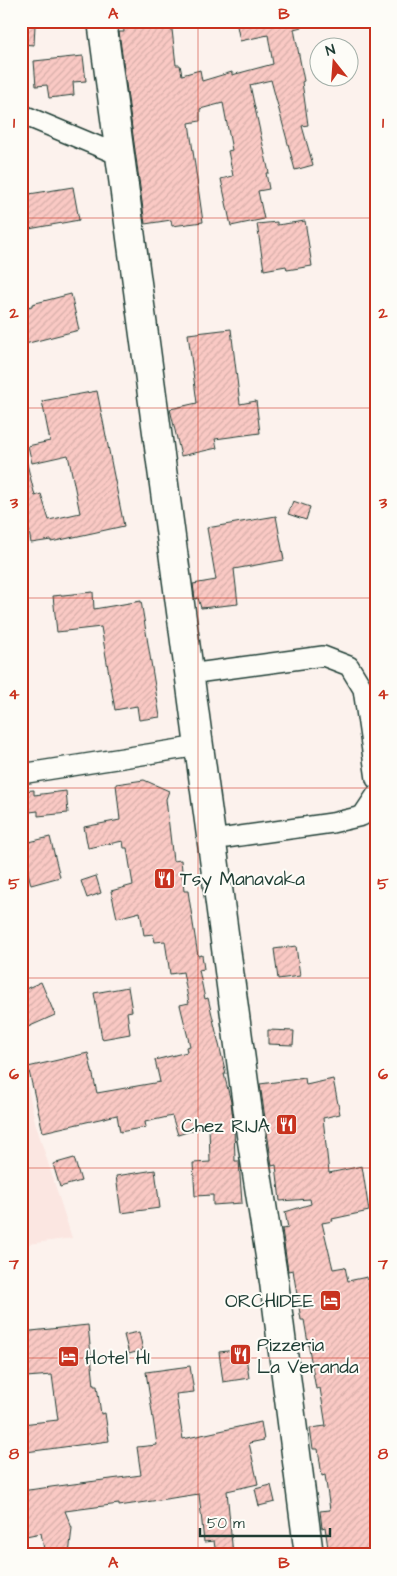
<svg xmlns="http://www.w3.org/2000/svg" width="397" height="1576" font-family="'Architects Daughter',sans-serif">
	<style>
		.built { fill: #fbe6e1 }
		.building { fill: url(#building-hatch); stroke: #1f3d34 }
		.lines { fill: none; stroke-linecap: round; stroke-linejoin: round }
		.minor-casing { stroke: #1f3d34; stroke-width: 22 }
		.secondary-casing { stroke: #1f3d34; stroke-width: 31 }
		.minor { stroke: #fdfcf7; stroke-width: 19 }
		.secondary { stroke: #fdfcf7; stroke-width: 28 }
		.rail { stroke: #1f3d34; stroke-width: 4 }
		.grid { fill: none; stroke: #c8321e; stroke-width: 1; stroke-opacity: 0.55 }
		.labels { text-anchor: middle; stroke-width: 4; stroke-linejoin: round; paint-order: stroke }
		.poi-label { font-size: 19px; fill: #1f3d34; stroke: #fdfcf7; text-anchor: start }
		.neatline { fill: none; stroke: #c8321e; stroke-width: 2 }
		.grid-label { font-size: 16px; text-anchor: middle; font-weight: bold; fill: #c8321e }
	</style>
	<defs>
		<pattern id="building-hatch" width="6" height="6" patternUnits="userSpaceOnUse" patternTransform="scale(1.25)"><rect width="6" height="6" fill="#fac9c4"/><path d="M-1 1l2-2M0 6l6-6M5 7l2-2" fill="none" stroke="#d6aea9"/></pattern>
	</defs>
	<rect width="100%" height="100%" fill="#fcf2ed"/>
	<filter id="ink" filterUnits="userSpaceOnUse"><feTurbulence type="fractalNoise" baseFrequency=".02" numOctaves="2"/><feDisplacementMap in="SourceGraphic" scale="10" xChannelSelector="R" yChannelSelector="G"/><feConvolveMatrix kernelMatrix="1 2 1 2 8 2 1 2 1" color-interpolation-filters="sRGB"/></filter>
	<g filter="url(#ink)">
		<path class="built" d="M21,1054L35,1122L72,1238L21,1245Z"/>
		<path class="building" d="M123,21H171L176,65H180L182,75L200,70L202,81L232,72V75L273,64L268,35L240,41L236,21H301V27L294,29L304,81L302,82L308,125L302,126L313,165L295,170L271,80L250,85L269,173H266L269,189L258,191L264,219L231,226L221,179L233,176L228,151L232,150L223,103L200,109V121L189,123L203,222L172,226L171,220L145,224L119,32H124Z
			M21,24L35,25L34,45L21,44Z
			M83,56L86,81L73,82L74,95L49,98L47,85L36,86L34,61Z
			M73,187L79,220L29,229L23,195Z
			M305,221L312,266L287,270L286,266L264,270L257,224L277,222V225Z
			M71,294L79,330L21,345V308L32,306V304Z
			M231,329L240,404L256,401L260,433L215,439L217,448L181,456L170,409L197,403L188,334Z
			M97,391L124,526L51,542V540L31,543L27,519L24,520L21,510V461L26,460L35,496L41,494L49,520L80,513L68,455L32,463L28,446L50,441L42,401Z
			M293,501L310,507L306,520L288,514Z
			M276,516L284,560L234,569L238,604L201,608L198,598L195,599L193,584L216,580L207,528Z
			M93,592L94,609L141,601L160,717L139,720L137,706L115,710L101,627L57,632L53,596Z
			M144,780L169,791L166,799L173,861L181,860L184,891H188L198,956L202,955L204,969L199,970L205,999L208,998L226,1074H224L231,1102L234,1127L235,1161H239L242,1203L213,1205V1195L195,1196L193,1163L210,1162L209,1125L178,1135L172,1116L145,1122L146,1127L120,1132L117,1115L43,1132L28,1067L88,1053L97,1093L160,1082L155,1060L187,1052L186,1047L190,1046L180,1005L189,1003L183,972L170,974L165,941L155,942L153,934L144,935L140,912L117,918L111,891L133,885L127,848H124L123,841L88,848L84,827L120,820L116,784Z
			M34,790V795L66,791L68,813L38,816V811L21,813V791Z
			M50,837L60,877L31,885L21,844Z
			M96,876L101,893L87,898L81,881Z
			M296,946L300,976L278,979L274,949Z
			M41,982L55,1015L28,1027L21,1011V991Z
			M128,987L132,1011L127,1012L130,1034L102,1039L94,993Z
			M268,1030L294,1031L293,1045L268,1044Z
			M305,1078L306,1085L333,1079L340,1114L323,1118L329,1173L362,1166L369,1211L332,1219L333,1221L322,1223L333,1269L345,1267L348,1281L367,1277L376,1327V1551L351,1555H329L325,1527L322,1528L320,1511L330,1510L325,1475L322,1476L318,1449H313L310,1428L326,1426L320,1388L316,1389L304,1320H301L293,1270L288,1271L282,1229L288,1228L285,1212L311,1204L310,1199L280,1201L276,1165L272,1166L260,1084Z
			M74,1158L81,1181L60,1187L53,1164Z
			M155,1170L160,1208L121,1213L116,1176Z
			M88,1325L94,1386H97L101,1414L105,1413L109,1441L26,1452L22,1424L58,1420L52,1375L26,1377L22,1332Z
			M139,1332L143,1350L129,1354L124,1335Z
			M245,1349L249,1378L223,1382L219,1352Z
			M190,1366L194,1392L176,1394L183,1439L261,1422L264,1440L249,1443L258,1484L227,1491L233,1555H216L214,1541L204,1542L199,1494L119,1506V1504L65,1511L72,1528L69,1555H45L41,1533L21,1537V1491L141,1475L137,1447L157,1445L146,1372Z
			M271,1485L275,1502L259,1506L255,1489Z"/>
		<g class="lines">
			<defs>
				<path id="minor" d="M21,114L119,155
					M189,674L323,656L349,666L363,689L376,779
					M21,774L199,746
					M212,840L332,823L362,816L376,795"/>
				<path id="secondary" d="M102,21L251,1135L274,1282L309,1555"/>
			</defs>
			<use href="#minor" class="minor-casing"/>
			<use href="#secondary" class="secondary-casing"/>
			<use href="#minor" class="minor"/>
			<use href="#secondary" class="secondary"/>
			<path class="rail" d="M375,21L374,115L376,126"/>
		</g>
	</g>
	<path class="grid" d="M198,21V1555M21,218H376M21,408H376M21,598H376M21,788H376M21,978H376M21,1168H376M21,1358H376"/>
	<defs>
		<symbol id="restaurant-square" viewBox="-11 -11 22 22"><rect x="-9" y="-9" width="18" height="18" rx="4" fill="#c8321e" stroke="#fdfcf7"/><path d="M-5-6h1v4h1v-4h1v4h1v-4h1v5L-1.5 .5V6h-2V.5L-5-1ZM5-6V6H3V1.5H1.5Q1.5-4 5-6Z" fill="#fff"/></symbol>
		<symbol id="hotel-square" viewBox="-11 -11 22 22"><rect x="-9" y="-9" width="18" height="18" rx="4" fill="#c8321e" stroke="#fdfcf7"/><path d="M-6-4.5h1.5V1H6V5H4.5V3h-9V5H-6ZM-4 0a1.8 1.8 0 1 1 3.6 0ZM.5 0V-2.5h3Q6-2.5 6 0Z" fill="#fff"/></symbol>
	</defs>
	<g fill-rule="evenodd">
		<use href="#restaurant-square" x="152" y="866" width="25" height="25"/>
		<use href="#restaurant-square" x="274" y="1112" width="25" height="25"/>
		<use href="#hotel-square" x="318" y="1288" width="25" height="25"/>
		<use href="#restaurant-square" x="228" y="1342" width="25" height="25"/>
		<use href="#hotel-square" x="56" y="1344" width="25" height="25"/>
	</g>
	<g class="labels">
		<g class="poi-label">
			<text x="180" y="885">Tsy Manavaka</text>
			<text x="270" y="1132" text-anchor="end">Chez RIJA</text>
			<text x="314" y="1307" text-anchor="end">ORCHIDEE</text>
			<text x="257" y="1351">Pizzeria<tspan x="257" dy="22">La Veranda</tspan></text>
			<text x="85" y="1364">Hotel H1</text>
		</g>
	</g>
	<rect width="397" height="1576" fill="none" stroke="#fdfcf7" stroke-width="55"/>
	<g transform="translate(334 62) rotate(343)"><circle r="24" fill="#fdfcf7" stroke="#a4b0a9"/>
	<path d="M0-4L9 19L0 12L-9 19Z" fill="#c8321e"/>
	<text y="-8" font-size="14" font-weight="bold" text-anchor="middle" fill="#1f3d34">N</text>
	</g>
	<path d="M200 1528v8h130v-8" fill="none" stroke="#1f3d34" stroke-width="2.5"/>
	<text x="207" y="1528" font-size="15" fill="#1f3d34" stroke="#fdfcf7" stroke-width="4" paint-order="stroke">50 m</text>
	<rect x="28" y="28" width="342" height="1520" class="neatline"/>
	<g class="grid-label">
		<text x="113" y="19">A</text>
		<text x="284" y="19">B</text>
		<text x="14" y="128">1</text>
		<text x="383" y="128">1</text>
		<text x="14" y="318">2</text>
		<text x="383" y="318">2</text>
		<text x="14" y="508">3</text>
		<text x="383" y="508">3</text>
		<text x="14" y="699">4</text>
		<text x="383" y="699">4</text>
		<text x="14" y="889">5</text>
		<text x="383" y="889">5</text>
		<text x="14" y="1079">6</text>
		<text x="383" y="1079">6</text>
		<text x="14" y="1269">7</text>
		<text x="383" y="1269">7</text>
		<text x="14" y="1459">8</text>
		<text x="383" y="1459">8</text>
		<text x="113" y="1568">A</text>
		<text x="284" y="1568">B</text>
	</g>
</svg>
